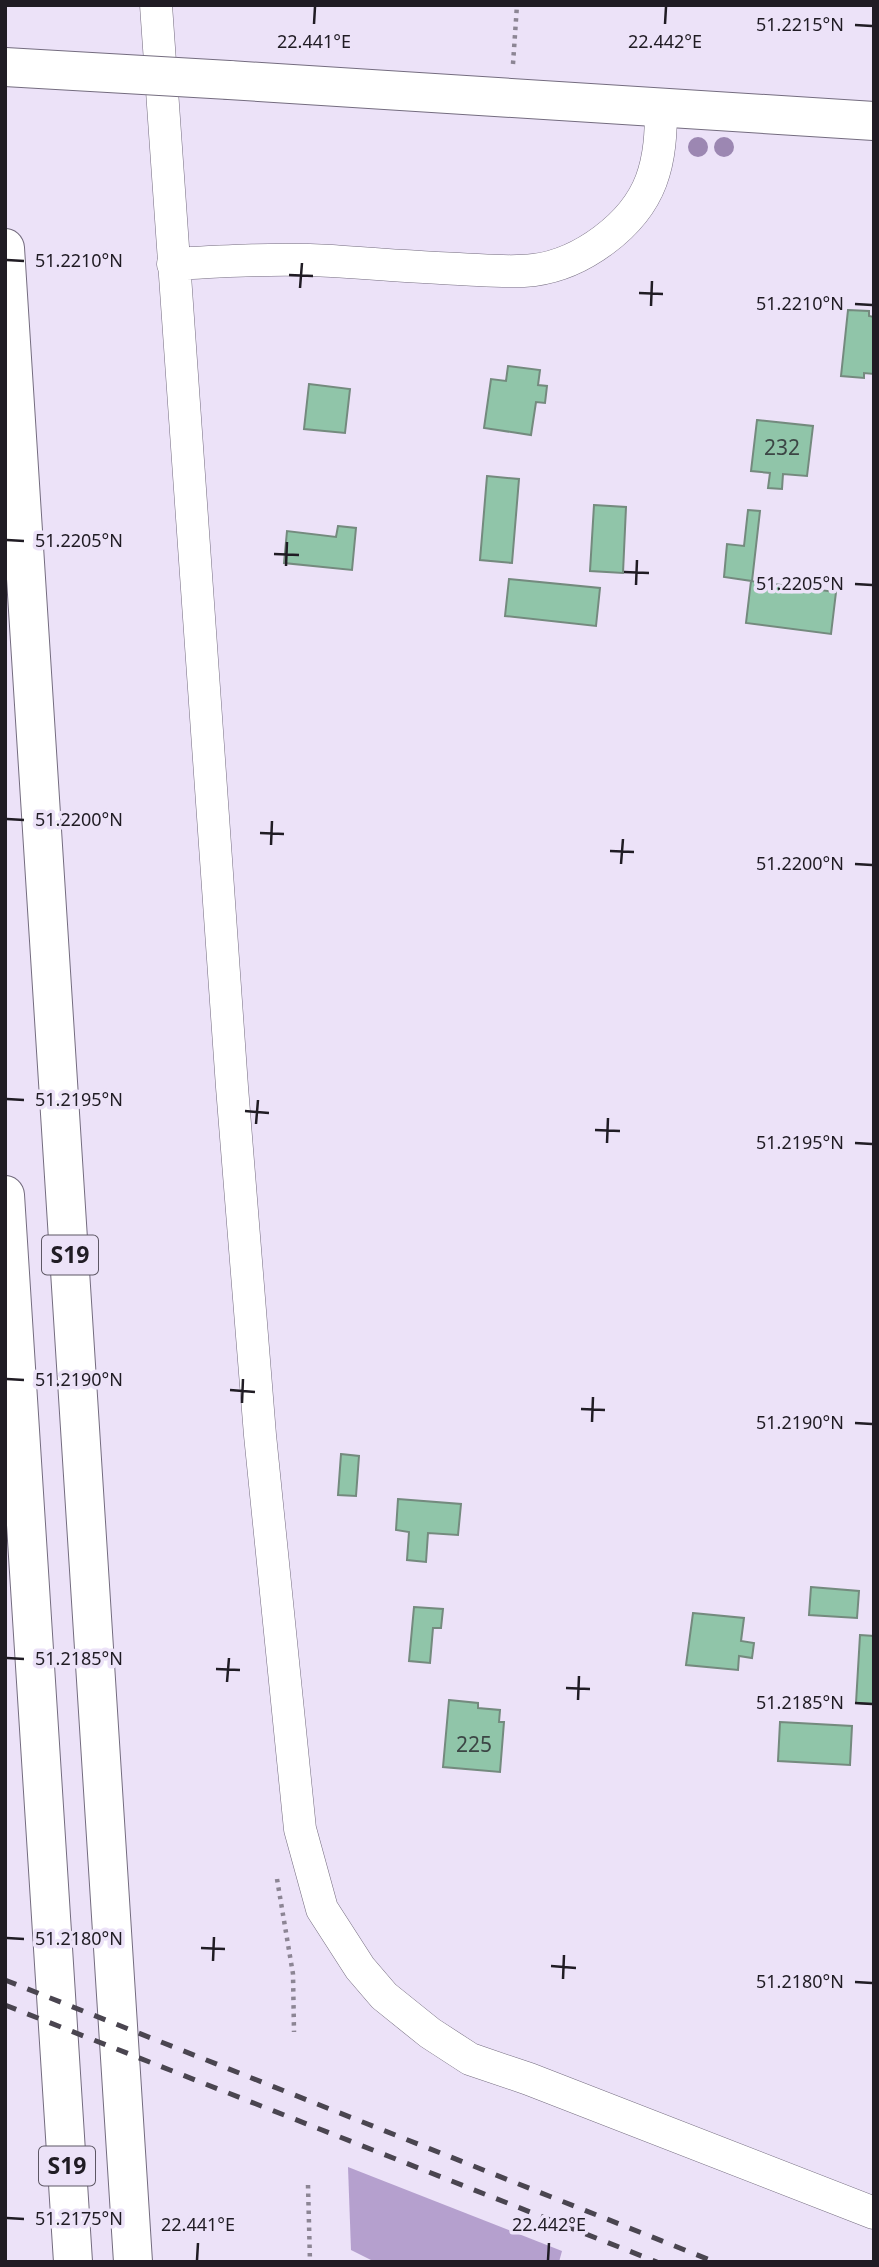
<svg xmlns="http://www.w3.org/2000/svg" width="879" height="2267" font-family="'Noto Sans',sans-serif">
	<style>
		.forest { fill: #b5a0ce }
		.building { fill: #90c5a9; stroke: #748a7e; stroke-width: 2 }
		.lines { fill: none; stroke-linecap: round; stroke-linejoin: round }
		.minor-casing { stroke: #746c7f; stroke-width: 33 }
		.tertiary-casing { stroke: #746c7f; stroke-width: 40 }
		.motorway-casing { stroke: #746c7f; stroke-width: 40 }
		.path { stroke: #8c8594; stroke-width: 4.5; stroke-dasharray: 3.5 5; stroke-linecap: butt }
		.minor { stroke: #fff; stroke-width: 32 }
		.tertiary { stroke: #fff; stroke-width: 38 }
		.motorway { stroke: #fff; stroke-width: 38 }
		.rail { stroke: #4a4550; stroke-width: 5; stroke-dasharray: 12 12; stroke-linecap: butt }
		.tertiary-bridge-casing { stroke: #746c7f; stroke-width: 40; stroke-linecap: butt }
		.tertiary-bridge { stroke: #fff; stroke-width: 38 }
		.tree { fill: #9c87b2 }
		.ticks { fill: none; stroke: #201c24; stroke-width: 2.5 }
		.labels { text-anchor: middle; stroke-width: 7; stroke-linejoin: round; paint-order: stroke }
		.number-label { font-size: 21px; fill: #3c4645 }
		.shield { fill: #ece2f8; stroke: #5d5764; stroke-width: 2 }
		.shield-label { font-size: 23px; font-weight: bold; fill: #201c24 }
		.ticks-label { font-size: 18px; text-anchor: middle; fill: #201c24; stroke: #ece2f8; stroke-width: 7; stroke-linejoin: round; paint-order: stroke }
	</style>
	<rect width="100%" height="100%" fill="#ece2f8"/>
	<path class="forest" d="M348,2167L562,2251L559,2262H375L351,2250Z"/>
	<path class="building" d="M848,310L869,311V316L874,317V374L864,373V378L841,376Z
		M508,366L540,370L538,385L547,386L545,403L536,402L531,435L484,428L491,379L506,381Z
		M309,384L350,389L345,433L304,429Z
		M757,420L813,426L807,476L783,474L782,489L768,488L770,473L751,471Z
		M487,476L519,479L512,563L480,560Z
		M594,505L626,507L623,573L590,571Z
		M748,510L760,511L752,581L724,577L727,544L744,546Z
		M338,526L356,528L352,570L284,563L287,531L336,537Z
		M509,579L600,588L596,626L505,616Z
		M751,581L836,592L831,634L746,623Z
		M341,1454L359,1456L356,1496L338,1495Z
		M398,1499L461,1504L458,1535L428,1533L426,1562L407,1560L409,1532L396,1530Z
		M811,1587L859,1591L857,1618L809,1615Z
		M414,1607L443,1609L441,1628H433L430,1663L409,1661Z
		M693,1613L744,1618L741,1641L754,1643L752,1658L739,1656L738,1670L686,1665Z
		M860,1635L874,1636V1704L856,1703Z
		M449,1700L478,1703V1708L500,1710L499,1722H504L500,1772L443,1767Z
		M780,1722L852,1726L850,1765L778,1761Z"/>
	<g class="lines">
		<defs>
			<path id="minor" d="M156,5L232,1087L260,1435L300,1829L322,1909L360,1968L384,1996L430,2033L470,2059L529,2079L874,2213
				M173,264C226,261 279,258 332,261C375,264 417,267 459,269C484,270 509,273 534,270C581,264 634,226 651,181C660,157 661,132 661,107"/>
			<path id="tertiary" d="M229,80L874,121"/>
			<path id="motorway" d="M5,248L133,2262
				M5,1195L73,2262"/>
		</defs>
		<use href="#minor" class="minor-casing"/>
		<use href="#tertiary" class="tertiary-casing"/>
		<use href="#motorway" class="motorway-casing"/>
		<path class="path" d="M513,64L517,5
			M277,1879L293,1974L294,2032
			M308,2185L310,2262"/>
		<use href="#minor" class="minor"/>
		<use href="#tertiary" class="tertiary"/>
		<use href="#motorway" class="motorway"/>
		<path class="rail" d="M5,1980L715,2262
			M5,2005L657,2262"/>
		<defs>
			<path id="tertiary-bridge" d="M5,67L229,80"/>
		</defs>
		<use href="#tertiary-bridge" class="tertiary-bridge-casing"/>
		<use href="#tertiary-bridge" class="tertiary-bridge"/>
	</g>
	<g class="tree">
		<circle cx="698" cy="147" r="10"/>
		<circle cx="724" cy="147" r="10"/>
	</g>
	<path class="ticks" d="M314,24L315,7M665,24L666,7M855,25L872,26M7,260L24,261M289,275L313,276M300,288L302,263M639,293L663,294M855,304L872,305M651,306L652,281M7,540L24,541M274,554L299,555M286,566L287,542M624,572L649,573M855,584L872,585M636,585L637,560M7,819L24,820M260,833L284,834M271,845L272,821M610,851L634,852M621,864L623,839M855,864L872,865M7,1099L24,1100M245,1111L269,1113M256,1124L258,1100M595,1130L620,1131M607,1143L608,1118M855,1143L872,1144M7,1379L24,1380M230,1390L255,1392M242,1403L243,1379M581,1409L605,1410M592,1422L593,1397M855,1423L872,1424M7,1658L24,1659M216,1669L240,1670M227,1682L229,1658M566,1688L590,1689M578,1700L579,1676M855,1703L872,1704M7,1938L24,1939M201,1948L225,1949M213,1961L214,1937M551,1966L576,1968M563,1979L564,1955M855,1982L872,1983M7,2218L24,2219M197,2260L198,2243M548,2260L549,2243"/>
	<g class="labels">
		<g class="number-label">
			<text x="782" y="455">232</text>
			<text x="474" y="1752">225</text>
		</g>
		<g class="shield">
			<rect x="42" y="1235.5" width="56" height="39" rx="5"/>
			<rect x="39" y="2146.5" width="56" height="39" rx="5"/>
		</g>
		<g class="shield-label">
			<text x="70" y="1263">S19</text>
			<text x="67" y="2174">S19</text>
		</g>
	</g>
	<g class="ticks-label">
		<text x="800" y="31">51.2215°N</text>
		<text x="314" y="48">22.441°E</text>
		<text x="665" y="48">22.442°E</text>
		<text x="79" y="267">51.2210°N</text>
		<text x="800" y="310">51.2210°N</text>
		<text x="79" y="547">51.2205°N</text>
		<text x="800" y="590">51.2205°N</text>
		<text x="79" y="826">51.2200°N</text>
		<text x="800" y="870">51.2200°N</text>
		<text x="79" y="1106">51.2195°N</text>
		<text x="800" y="1149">51.2195°N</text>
		<text x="79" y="1386">51.2190°N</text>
		<text x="800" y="1429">51.2190°N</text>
		<text x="79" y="1665">51.2185°N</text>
		<text x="800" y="1709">51.2185°N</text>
		<text x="79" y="1945">51.2180°N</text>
		<text x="800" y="1988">51.2180°N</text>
		<text x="79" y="2225">51.2175°N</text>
		<text x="198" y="2231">22.441°E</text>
		<text x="549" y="2231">22.442°E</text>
	</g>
	<rect width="879" height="2267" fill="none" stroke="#201c24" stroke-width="14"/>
</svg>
